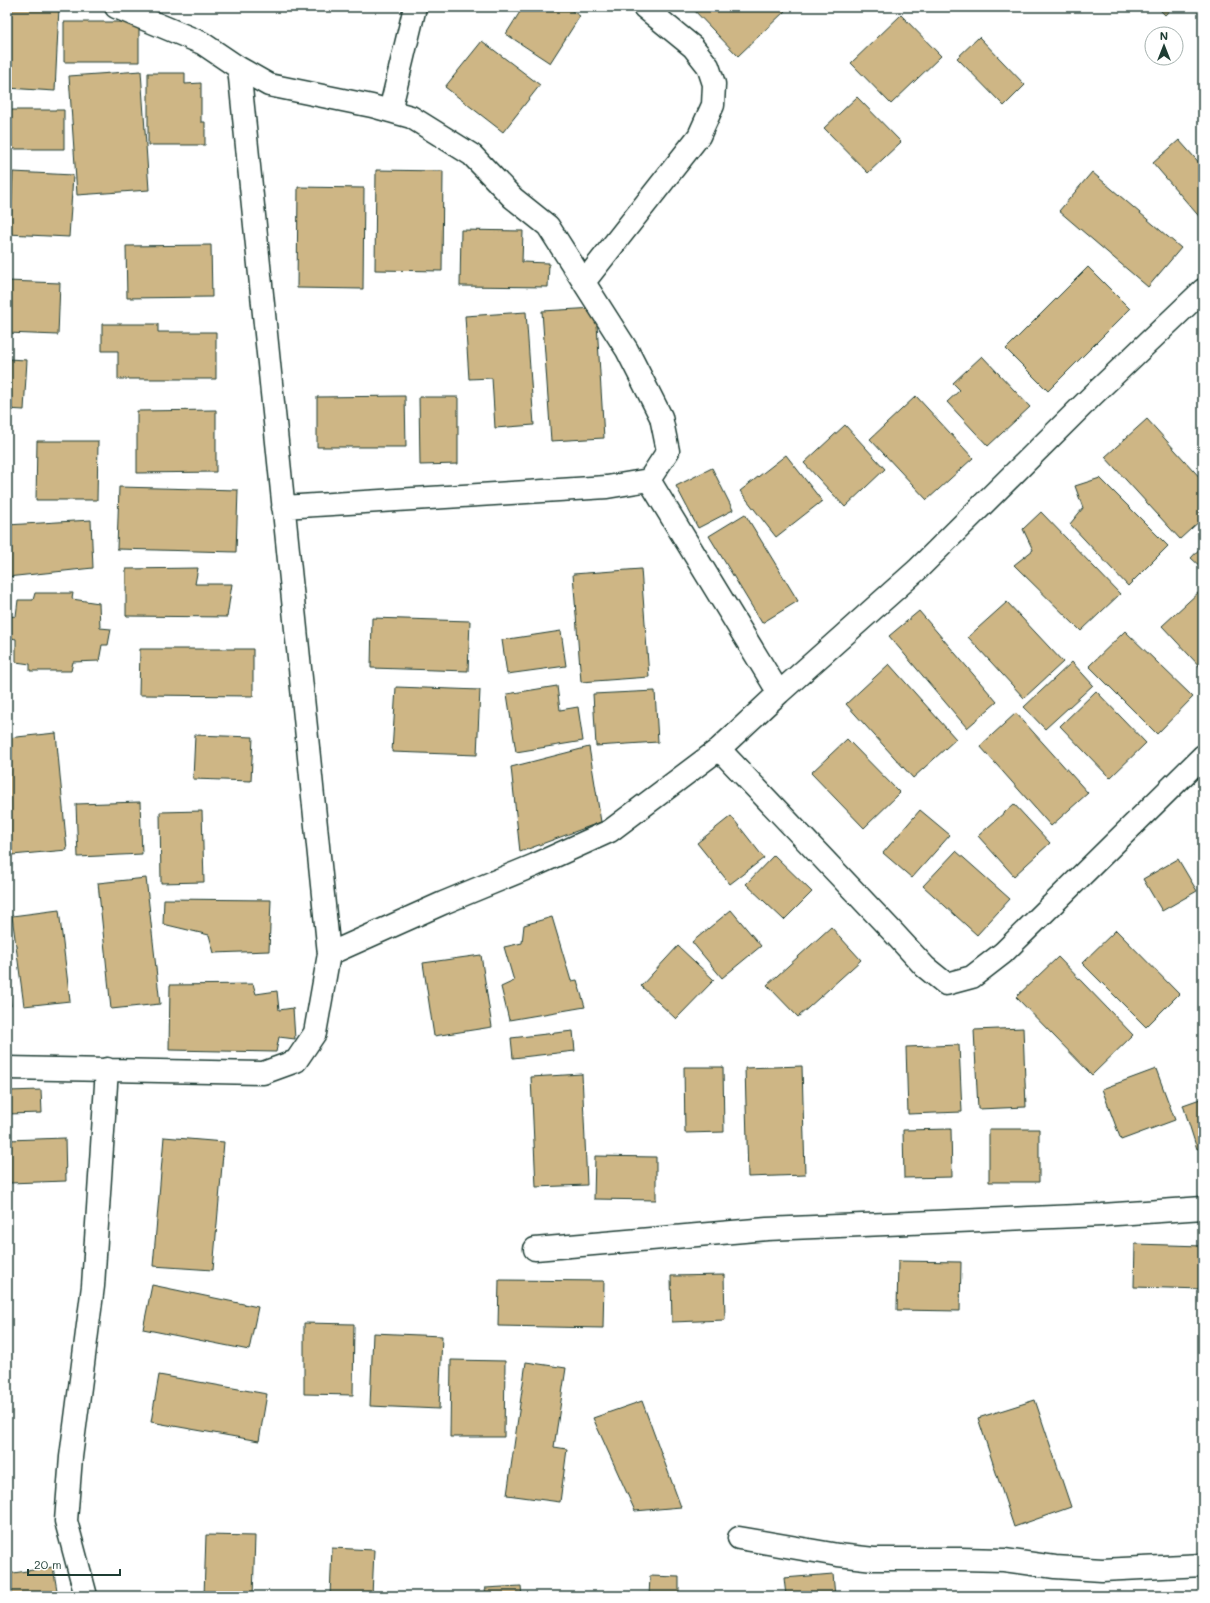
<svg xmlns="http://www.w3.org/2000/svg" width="1210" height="1603" font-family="Mali,sans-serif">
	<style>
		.building { fill: #ceb685; stroke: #1f3d34 }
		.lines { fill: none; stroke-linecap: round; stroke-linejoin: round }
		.minor-casing { stroke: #1f3d34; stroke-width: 25 }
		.minor { stroke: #fff; stroke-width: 22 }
	</style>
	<rect width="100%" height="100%" fill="#fff"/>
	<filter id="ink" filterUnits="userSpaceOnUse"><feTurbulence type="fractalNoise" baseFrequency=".025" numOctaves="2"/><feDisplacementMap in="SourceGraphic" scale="8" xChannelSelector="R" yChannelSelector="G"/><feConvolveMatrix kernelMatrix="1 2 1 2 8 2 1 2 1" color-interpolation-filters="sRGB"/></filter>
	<g filter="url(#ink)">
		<path class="building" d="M7,7H59L55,91L7,88Z
			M523,7H566L580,16L550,63L506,34Z
			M691,7H782L785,11L738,56Z
			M1157,7H1173L1165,15Z
			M901,15L941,56L891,104L851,63Z
			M64,22H139V62H64Z
			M979,37L1025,85L1004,106L957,58Z
			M482,41L540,85L503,132L445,87Z
			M141,71L149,190L77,195L69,76Z
			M148,73H185V84L201,83V122H205V145H148Z
			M857,97L901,142L868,173L824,128Z
			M7,110H64V149H7Z
			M1179,140L1203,167V221L1153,163Z
			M376,170L443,171L442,271L375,270Z
			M13,172L73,175L69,237L7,234V214H11Z
			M1092,172L1181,248L1148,287L1059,211Z
			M298,187L364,188L363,289L297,288Z
			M461,230L523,231L522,262L549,263L548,287L460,286Z
			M211,245L212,297L127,298L126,246Z
			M1088,267L1130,309L1048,391L1006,349Z
			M7,281L60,283L58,335L7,333Z
			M596,308L604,438L551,441L542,311Z
			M526,312L534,425L495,428L492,378L469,379L465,316Z
			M102,324H158V332H216V379H118V351H102Z
			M982,356L1030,407L988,446L947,402L960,390L953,383Z
			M7,359L27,360L24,410L7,409Z
			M405,396L406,447H317V397Z
			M916,396L973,458L927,500L870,439Z
			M419,397H458V464L420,465Z
			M216,410V472L137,473V411Z
			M1147,419L1203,481V518L1180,539L1105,457Z
			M845,425L885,469L845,507L804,463Z
			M37,441H98L97,500H36Z
			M786,455L822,501L776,537L740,491Z
			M712,468L733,510L698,528L676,486Z
			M1100,478L1168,546L1128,586L1070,524L1083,508L1075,486Z
			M119,487L238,490L236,552L117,549Z
			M1041,512L1120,594L1081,631L1014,565L1033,550L1023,529Z
			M745,514L798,601L762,623L709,536Z
			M91,520L93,568L7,577V525Z
			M1203,545V569L1191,558Z
			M198,568L195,584H232L227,617L126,616V569Z
			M641,569L649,677L581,682L573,574Z
			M1200,591L1203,594V670L1162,626Z
			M35,593H73L72,599L99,603L100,628L111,629L108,645H102L99,661L73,662L71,671H30V664L16,662V639L7,637V617L16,616L18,600H33Z
			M1007,602L1063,662L1024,698L968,637Z
			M919,611L997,702L967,728L889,636Z
			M372,618L470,621L468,671L371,668Z
			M561,631L566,666L507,674L502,640Z
			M1125,631L1193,697L1157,734L1089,666Z
			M140,649H253V696L139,695Z
			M1072,662L1093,685L1045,729L1024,707Z
			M889,664L956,739L913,778L846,704Z
			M557,686L560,710L578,707L583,741L516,752L507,694Z
			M396,687L480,690L477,755L392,752Z
			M655,691L658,742L596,746L593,694Z
			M1096,691L1146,743L1110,778L1060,726Z
			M1016,713L1088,793L1051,826L980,746Z
			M56,733L67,850L12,855L7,806V738Z
			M195,735L253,737L251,781L193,779Z
			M847,739L900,793L864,828L811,773Z
			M589,747L601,822L520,852L511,767Z
			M140,802L142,854L78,857L76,804Z
			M1014,804L1050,843L1014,876L978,836Z
			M920,810L950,835L912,878L883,853Z
			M202,811L204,882L161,883L160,812Z
			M731,816L764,858L730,884L697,843Z
			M956,851L1010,899L977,935L923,886Z
			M774,855L812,892L784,920L746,884Z
			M1178,859L1197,891L1162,911L1143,879Z
			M146,878L160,1004L111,1009L98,883Z
			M164,899L271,900L269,951L214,953L209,935L163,924Z
			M59,910L70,1001L24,1006L12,916Z
			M731,910L761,946L722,978L692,942Z
			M552,917L571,981L577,980L585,1007L509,1020L501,987L514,981L504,947L522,943L524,925Z
			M831,927L861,960L798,1017L767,985Z
			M1116,930L1179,994L1146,1027L1082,963Z
			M678,946L714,980L676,1019L641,986Z
			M481,955L492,1027L434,1036L423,963Z
			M1058,957L1133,1035L1092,1075L1016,997Z
			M7,968L11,1006H7Z
			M253,984L256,994L277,991L279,1010L293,1008L295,1039L279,1037L276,1052L169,1050L170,985Z
			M1023,1028L1026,1107L978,1109L974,1030Z
			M573,1031L575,1051L513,1058L511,1038Z
			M959,1045L962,1112L908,1114L906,1047Z
			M802,1066L805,1175L748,1177L745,1068Z
			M684,1067H723L724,1132L685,1133Z
			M1156,1069L1175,1120L1121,1140L1102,1089Z
			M582,1074L587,1185L536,1187L531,1077Z
			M41,1090L42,1113L7,1114V1091Z
			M1203,1098V1147L1197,1149L1183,1105Z
			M951,1129L952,1177L904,1178L903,1130Z
			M989,1129H1039V1182H989Z
			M164,1137L224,1142L213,1270L153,1266Z
			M65,1138L66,1181L9,1183L8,1140Z
			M595,1156L656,1157V1200L594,1199Z
			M1135,1244L1203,1246V1289L1134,1287Z
			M898,1261L961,1262L960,1311L897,1310Z
			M724,1275L725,1320L672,1322L671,1276Z
			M499,1280L604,1281L603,1328L498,1326Z
			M152,1285L258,1307L249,1350L143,1329Z
			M304,1323L354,1324L353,1395L304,1394Z
			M373,1333L442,1336L439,1409L370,1406Z
			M451,1360L505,1361L504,1437H450Z
			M526,1362L566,1368L554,1447L567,1449L560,1502L507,1495Z
			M159,1375L267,1394L259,1441L151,1422Z
			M1035,1400L1071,1507L1014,1527L978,1418Z
			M642,1401L681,1507L635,1511L593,1418Z
			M206,1535L255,1536L253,1596H204Z
			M332,1548L374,1550L372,1596H330Z
			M53,1567L58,1596H7V1574Z
			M833,1574L835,1596H786L784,1578Z
			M650,1576L679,1577V1596H649Z
			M521,1586L522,1596H486L485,1588Z"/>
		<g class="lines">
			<defs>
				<path id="minor" d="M116,7L202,43L239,68L269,85L372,106L411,117L472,155L513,198L548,226L627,350L661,417L668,451L649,480L607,487L283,507
					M390,111L415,7
					M584,282L699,136L713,105L714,84L708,66L693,47L644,7
					M649,480L779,693
					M719,749L893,932L925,967L946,984L972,977L1003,953L1203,756
					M329,954L443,903L535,865L610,831L719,749L779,693L917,570L1093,395L1203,290
					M7,1068L263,1073L296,1061L315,1033L329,954L239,68
					M535,1249L767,1229L1102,1215L1203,1208
					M739,1538L838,1555L874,1559H960L1004,1560L1055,1567L1102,1570L1203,1565
					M86,1596L66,1521L71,1457L93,1286L107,1069"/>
			</defs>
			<use href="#minor" class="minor-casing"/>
			<use href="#minor" class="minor"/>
		</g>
	</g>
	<rect width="1210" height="1603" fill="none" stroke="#fff" stroke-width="24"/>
	<rect x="12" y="12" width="1186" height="1579" fill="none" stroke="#1f3d34" stroke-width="1.5" filter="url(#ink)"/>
	<g transform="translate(1164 46)"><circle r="19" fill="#ffffff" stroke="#a5b1ae"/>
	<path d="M0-3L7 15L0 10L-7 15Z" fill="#1f3d34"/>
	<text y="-6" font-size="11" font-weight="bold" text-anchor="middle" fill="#1f3d34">N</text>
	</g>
	<path d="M28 1569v6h92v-6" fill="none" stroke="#1f3d34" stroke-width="2"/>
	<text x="34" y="1569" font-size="12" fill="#1f3d34" stroke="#ffffff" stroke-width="3" paint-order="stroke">20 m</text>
</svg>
